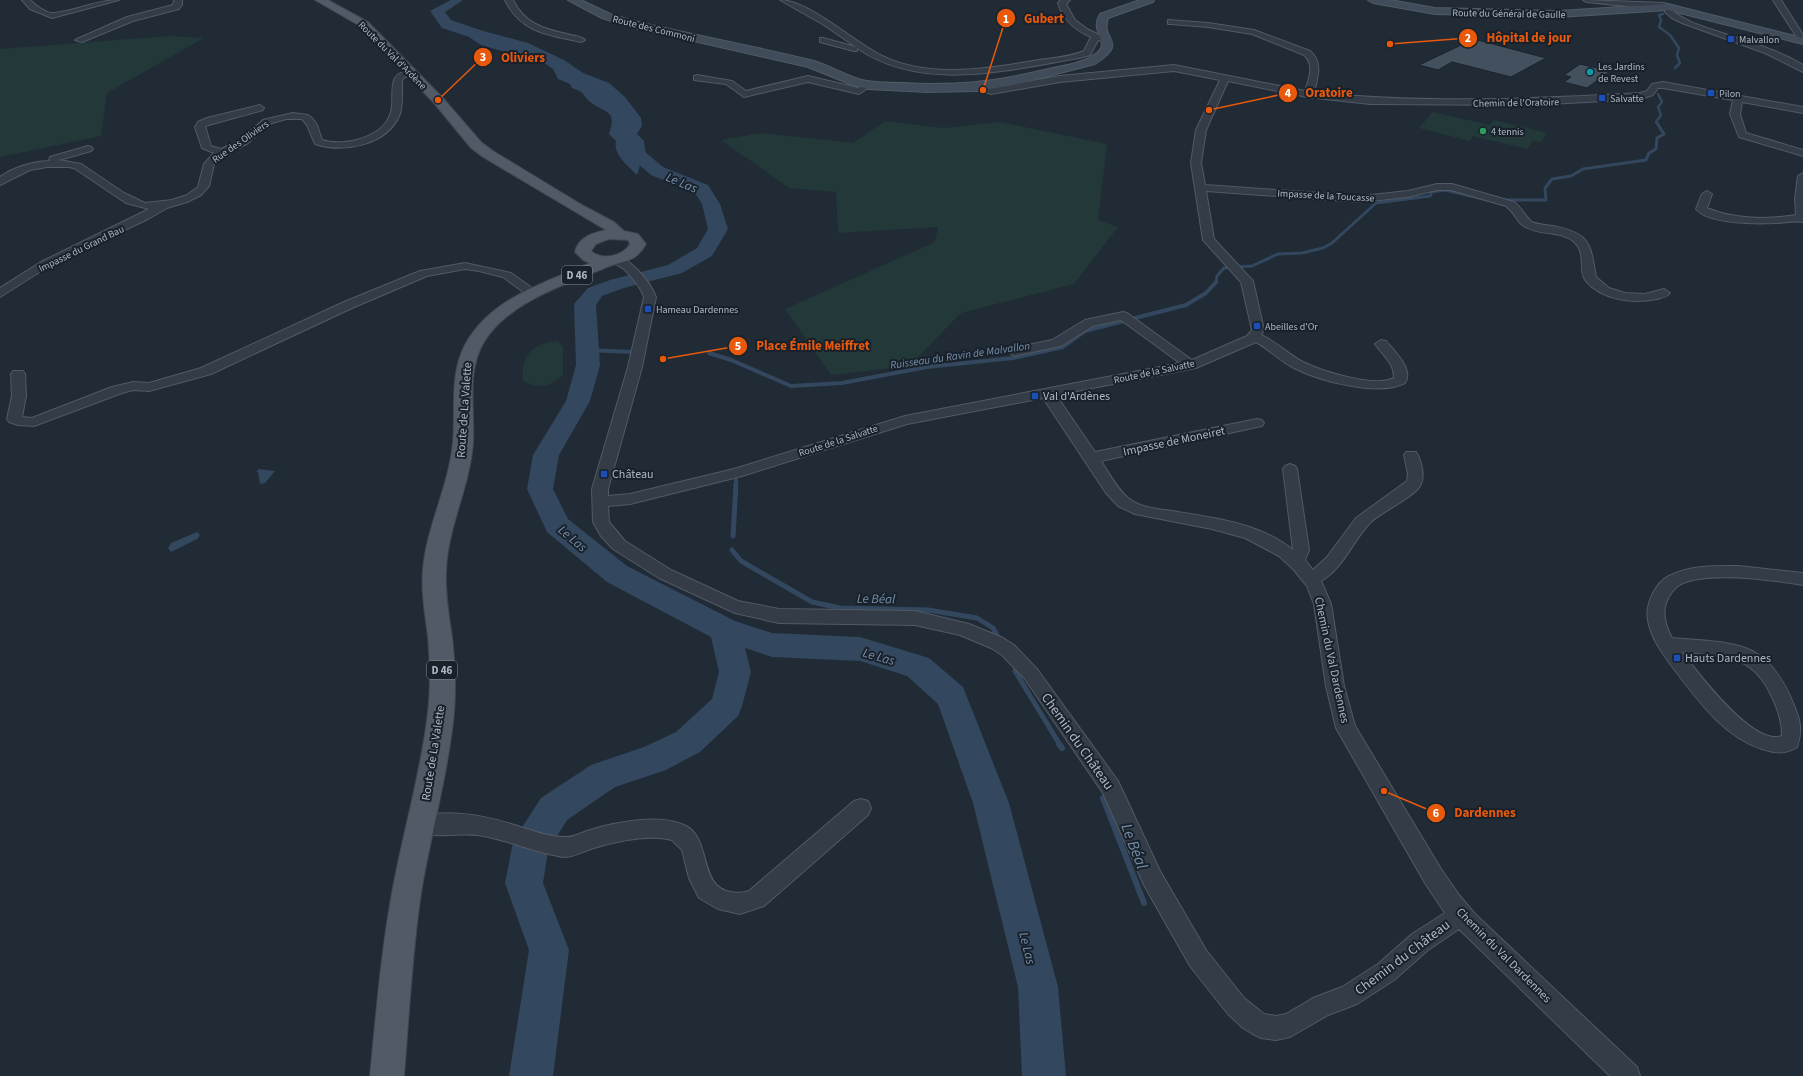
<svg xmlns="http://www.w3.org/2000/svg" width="1803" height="1076" font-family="'Source Sans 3',sans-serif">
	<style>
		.green { fill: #233838 }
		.water { fill: #33475e }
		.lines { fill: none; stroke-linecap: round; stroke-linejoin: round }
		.stream-far4 { stroke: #33475e; stroke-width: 2.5 }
		.stream-far3 { stroke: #33475e; stroke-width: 3 }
		.stream-far2 { stroke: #33475e; stroke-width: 4 }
		.stream-far1 { stroke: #33475e; stroke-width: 5 }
		.stream { stroke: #33475e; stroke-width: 6 }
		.river { fill: #33475e; fill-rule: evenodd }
		.building { fill: #43505e; stroke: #1b232d }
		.street-casing { stroke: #515a65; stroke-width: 2 }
		.secondary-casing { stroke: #515a65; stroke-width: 2 }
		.primary-casing { stroke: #3d4550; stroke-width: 2 }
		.street { fill: #333c47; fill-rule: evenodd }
		.secondary { fill: #414c5a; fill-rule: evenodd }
		.primary { fill: #515b67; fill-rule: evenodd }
		.transit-dot { fill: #1a4fb4; stroke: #19212b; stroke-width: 1.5 }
		.culture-dot { fill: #0f9aa8; stroke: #19212b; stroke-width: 1.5 }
		.leisure-dot { fill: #2e9e5b; stroke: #19212b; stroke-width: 1.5 }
		.labels { text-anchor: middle; stroke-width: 4; stroke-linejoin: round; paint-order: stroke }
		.far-street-label { font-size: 10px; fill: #adb7c4; stroke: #19212b }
		.far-poi-label { font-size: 10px; fill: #adb7c4; stroke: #19212b; text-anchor: start }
		.shield { fill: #19212b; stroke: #818a96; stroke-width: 1 }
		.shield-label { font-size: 11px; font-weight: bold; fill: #adb7c4 }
		.far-water-label { font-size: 11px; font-style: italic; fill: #758fac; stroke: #19212b }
		.poi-label { font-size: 12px; fill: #adb7c4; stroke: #19212b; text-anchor: start }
		.street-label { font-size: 12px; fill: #adb7c4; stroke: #19212b }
		.water-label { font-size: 13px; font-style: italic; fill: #758fac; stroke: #19212b }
		.near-street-label { font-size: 14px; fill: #adb7c4; stroke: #19212b }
		.near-water-label { font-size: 16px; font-style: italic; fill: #758fac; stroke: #19212b }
		.leader { fill: none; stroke: #e8590c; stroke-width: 1.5 }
		.callout-dot { fill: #e8590c; stroke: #19212b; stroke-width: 1.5 }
		.mark-label { font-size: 12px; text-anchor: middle; font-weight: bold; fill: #fff }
		.callout-label { font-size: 13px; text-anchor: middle; font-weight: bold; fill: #e8590c; stroke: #19212b; stroke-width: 4; stroke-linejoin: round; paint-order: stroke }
	</style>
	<rect width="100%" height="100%" fill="#202b36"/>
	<path class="green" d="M169,36L204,38L107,93L101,136L0,157V49Z
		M1433,112L1490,125L1494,120L1547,133L1541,142L1533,140L1527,149L1473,136L1470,141L1419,128Z
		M885,121L944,128L1000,122L1107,144L1098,220L1118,227L1074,284L961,313L909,366L831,375L785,309L935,242L938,227L838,233L836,192L789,188L721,140L762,133L853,143Z
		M558,341L563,347V375C552,387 539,388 524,382C522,376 523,373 523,367C526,349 541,342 558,341Z"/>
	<path class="water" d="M451,0H463L445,12L451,20L480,30L528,43L564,60L583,73L609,83L625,97L641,118L642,126L637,134L644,141L646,156L641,162L637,175C628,165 613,155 616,141L609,134C618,108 604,114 589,101C581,93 586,93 572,88L570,84L558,79L553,69L544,63L481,45L469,37L442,28L430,11Z
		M259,469L275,471L265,483L260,484L258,472H256Z
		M197,532L200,535L197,539L171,552L168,548L171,543Z"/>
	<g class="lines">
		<path class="stream-far4" d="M1663,14L1659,15L1661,20L1659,27L1670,35L1679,48L1677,55L1680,63L1675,68
			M1658,124L1656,122L1661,115L1658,107L1662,102L1658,94"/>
		<path class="stream-far3" d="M1503,200H1546L1545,188L1552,179L1571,176L1583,169L1646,160L1649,153L1656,149L1657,138L1664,134L1657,123
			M1216,283L1217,276L1224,268L1252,266L1278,254L1302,253L1323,248L1332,243L1376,203L1430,196L1432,192L1445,190L1488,200"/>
		<path class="stream-far2" d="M587,350L633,352
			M709,353L731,360L791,386L842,383L927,367L1013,358L1063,347L1085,331L1186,305L1206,293L1216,282
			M736,485V479"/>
		<path class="stream-far1" d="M733,536L736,484
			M732,550L741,561L812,602L840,608L928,610L977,618L993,628L999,639
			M1015,671L1060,745"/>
		<path class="stream" d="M1059,744L1062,748
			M1103,798L1144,903"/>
		<path class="river" d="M626,123L632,125L638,146L663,167L708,185L720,204L728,229L712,256L682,273L624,288L602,296L596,305L600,365L590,401L559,455L553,489L568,519L627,566L735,621L772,633L860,637L929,658L963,687L1009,803L1058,987L1066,1076H1022L1018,987L973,803L938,704L907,676L860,661L772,657L745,648L751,672L742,706L738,716L700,752L666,770L615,787L567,820L548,851L543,883L569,950L553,1076H509L529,950L505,883L512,847L517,835L541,798L591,765L644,747L676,732L712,699L719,672L711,637L607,582L547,532L527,489L533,455L566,401L576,365L574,304L588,288L610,280L668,265L697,248L708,229L702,204L695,193L651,175L624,152L622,148L618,128L620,125Z"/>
	</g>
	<path class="building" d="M1474,39L1546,58L1511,77L1452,62L1438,70L1419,65Z
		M1580,64L1610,71L1587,88L1564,82L1571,77L1564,75Z"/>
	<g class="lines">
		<defs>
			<path id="street" d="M22,0H30C35,5 47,14 54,13C76,11 96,0 119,0L52,18L30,9Z
				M174,0H182V5L179,9L133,21L82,42L75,40L127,17L173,5Z
				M505,0H513C524,23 543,29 567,34C573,36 581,36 585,40L581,42C549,35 521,33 505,0Z
				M780,0C807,0 851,39 875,52C923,80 987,69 1039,60C1054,58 1070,57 1084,51L1091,37C1075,30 1063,20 1058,3L1061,0H1070L1066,4L1075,20L1087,29L1109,40L1105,42L1098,40L1090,55L1079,58C1008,70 922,93 857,48V51H854L820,42V38H823L856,47L824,25Z
				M1583,0L1664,3L1668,5C1660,11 1600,3 1587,2Z
				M1773,0H1781L1803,35L1801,41L1794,39L1796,36Z
				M1666,10H1672C1685,22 1705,27 1722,33C1750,42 1778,50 1803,65V72L1765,53L1682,23L1672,18L1665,12Z
				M1168,20L1208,23L1254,30L1310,51C1323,62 1318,77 1314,92C1422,104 1531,99 1640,93L1647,91L1652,84L1663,82L1803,107V113L1742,102L1740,114L1746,133L1803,150V156L1739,137L1730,114L1733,100L1663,88H1658L1653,95L1641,99L1531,105L1370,104L1307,97L1228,81L1206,130L1201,163L1205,185L1362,196L1408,191L1437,184H1452L1514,202C1522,208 1527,219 1532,222C1538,225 1547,225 1553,226C1591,234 1590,243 1596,277L1609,288L1625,293L1645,294L1664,289L1670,293C1667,297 1661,298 1657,299C1633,304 1602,300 1586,281C1577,270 1588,253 1573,241C1559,230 1539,236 1524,226C1517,222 1515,213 1506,206L1451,190H1437L1408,197L1362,202L1206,191L1214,239L1253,281L1264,330L1261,335C1277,342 1288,354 1303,362C1321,371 1375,388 1394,378C1395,364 1382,354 1375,344L1381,340L1386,341C1394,351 1414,369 1405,383C1378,397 1320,381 1294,368C1280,361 1269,349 1256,342L1196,368L1056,395L1095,452L1257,419L1262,420L1264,423L1262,426L1257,427L1101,461C1109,473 1116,488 1128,498C1142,509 1161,509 1178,512C1216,518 1262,524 1293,550L1283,469L1285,466L1290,464L1295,466L1297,469L1309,550L1305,560L1313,570L1327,557L1356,518L1407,481L1408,474L1404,455L1406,452H1416C1421,459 1425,476 1421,484C1416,496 1383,511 1372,521C1353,539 1345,567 1321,581L1331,604L1344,686L1355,726L1441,869L1459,895L1475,914L1637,1067L1640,1076H1610L1459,929L1428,950L1394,980L1357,1004L1328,1015L1290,1037L1276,1040L1261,1038L1253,1034L1243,1028L1228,1014L1190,966L1144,885L1103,793L1025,679L1002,655L991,648L960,635L915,625L779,623L735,613L659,578L613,549L601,536L593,522L592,489L628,367L644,297C641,288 632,277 625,270C621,266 613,264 609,259L611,257C627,252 651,283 656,297L642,367L608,489V496L630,494L734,469L905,416L1180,363L1121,320L1093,326L1061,346L1014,356L1008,352L1009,349L1052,340L1085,320L1123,312L1127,313L1192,360L1247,336L1252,330L1241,282L1203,240L1191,163L1196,130L1220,80L1174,71L1060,82L991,94L973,87L977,84L991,88L1060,76L1174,65L1305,91C1309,79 1315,64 1304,55L1252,34L1208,27L1171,24H1168ZM1043,398L1106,493L1118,506L1135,514L1212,529L1245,538L1279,556L1294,570L1307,586L1314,604L1326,686L1336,728L1425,883L1445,913L1412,934L1378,964L1342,987L1313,998L1286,1014L1276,1016L1264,1014L1244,998L1206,950L1160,871L1118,781L1037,669L1014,645L1003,638L969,624L915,611L779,609L738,601L671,570L625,541L609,522L608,506L630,504L742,476L907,424Z
				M411,70L414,71V75L405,77L402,80C402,91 403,104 400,114C387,146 343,153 315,144L307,125L302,119H286L269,124L248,143L222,157L214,164L209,186L201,195L187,202L167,208L148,219L49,266L0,297V288L41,262L149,209L126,203L74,168L68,167H47L30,170L0,185V177C14,167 32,162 49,161L50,157L88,146L91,147L93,149L91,151L59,160L81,164L124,193L145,203L172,200L187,195L198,187L204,164L214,153L202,148L195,127L198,122L207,118L260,105L264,108L263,110L205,126L211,146L221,149L242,139L263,120L293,113L308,115L312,118L317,125L322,140C344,147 384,138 391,112C394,102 390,87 395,78C399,72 404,72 411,70Z
				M697,75L732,81L746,91L808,76L858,88L868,82L872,85L859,94L808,82L744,97L726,84L694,80V76Z
				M1803,173V222C1794,220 1784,223 1775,223C1756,224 1708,224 1696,209L1702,194L1707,191L1712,194L1707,208C1733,219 1767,220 1796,215L1795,199L1798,176Z
				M465,263L511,273L539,293L533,297L529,296L503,277L479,271L465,269L427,276L352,308L211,374L149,391L133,390L122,393L34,426L18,425L9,422L7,419L12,396L11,374L13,371H23L25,374L26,396L22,417L32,418L112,387L133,382L149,383L201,368L344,302L420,271Z
				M1738,566L1803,573V585C1772,580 1710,571 1681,584C1674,588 1669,595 1666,603C1662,615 1666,627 1672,638C1734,644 1766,637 1793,703C1800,719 1803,730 1797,747C1785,755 1775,753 1762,749C1725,737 1700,703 1677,673C1666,658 1651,640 1648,620C1645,605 1655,583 1669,576C1690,565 1715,566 1738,566ZM1682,652C1724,656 1753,654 1772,697C1778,709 1782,722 1782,736C1753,747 1698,673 1682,652Z
				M861,799L868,801L871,808L868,815L764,906L740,914L718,909L699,898L689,878L682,850L672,840C648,834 617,841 594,848C583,851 575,857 564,857C534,853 507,839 477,835C459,833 427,838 413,833L410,826L413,819C442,808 482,815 511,824C528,829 547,837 564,837C574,838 582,832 590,830C615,822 662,813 686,826C712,840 698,887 731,892C737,893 743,893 749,891L854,801Z"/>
			<path id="secondary" d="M568,0H581L610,14L634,21C693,35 754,46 814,61C832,66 848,78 867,81C879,83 891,83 903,83C955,86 994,82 1044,70C1061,66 1084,64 1098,52C1110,42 1089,31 1100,14L1140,0H1154L1153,2L1108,18C1100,42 1130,41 1095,64L1014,85L977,91L927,92L868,89L850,84L808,67L627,26L602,18Z
				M1368,0H1390L1435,8L1559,11L1668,4L1803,38V44L1668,10L1559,17L1435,14L1373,3Z"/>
			<path id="primary" d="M315,0H328L368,22L442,97L481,142L493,151L582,205L614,222L624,231L638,234L646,244C635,263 625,260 607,267C567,284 508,302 484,342C466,372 475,409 473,443C470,487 447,528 446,572C445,594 449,616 452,637C455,662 456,688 454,713C448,774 431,833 421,893C412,954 409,1015 404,1076H370C376,1015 381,953 392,893C403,832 421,773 428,712C431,687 430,661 428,636C425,614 421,591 423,569C427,525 449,486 453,442C456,410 449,375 465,345C490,298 545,283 590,263L583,260L575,252C578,237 593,233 606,230L483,157L471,148L434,103L360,26ZM609,239L628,240L630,244C623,256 602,261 591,251L596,244Z"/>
		</defs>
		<use href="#street" class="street-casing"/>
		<use href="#secondary" class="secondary-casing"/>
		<use href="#primary" class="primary-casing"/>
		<use href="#street" class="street"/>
		<use href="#secondary" class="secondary"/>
		<use href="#primary" class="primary"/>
	</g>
	<g class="transit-dot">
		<rect x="1727" y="35" width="8" height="8" rx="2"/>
		<rect x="1707" y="89" width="8" height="8" rx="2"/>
		<rect x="1598" y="94" width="8" height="8" rx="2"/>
		<rect x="644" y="305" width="8" height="8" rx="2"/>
		<rect x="1253" y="322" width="8" height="8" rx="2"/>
		<rect x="1031" y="392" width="8" height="8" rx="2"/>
		<rect x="600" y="470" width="8" height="8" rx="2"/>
		<rect x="1673" y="654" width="8" height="8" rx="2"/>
	</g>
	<circle class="culture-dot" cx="1590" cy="72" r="4"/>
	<circle class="leisure-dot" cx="1483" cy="131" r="4"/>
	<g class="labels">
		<g class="far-street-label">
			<text transform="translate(1509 13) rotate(1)" y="4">Route du Général de Gaulle</text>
			<text transform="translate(654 28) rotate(14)" y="4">Route des Commoni</text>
			<text transform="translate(393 55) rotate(45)" y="4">Route du Val d'Ardène</text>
			<text transform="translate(1516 102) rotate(-1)" y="4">Chemin de l'Oratoire</text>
			<text transform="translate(240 141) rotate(-35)" y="4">Rue des Oliviers</text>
			<text transform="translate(1326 195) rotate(3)" y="4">Impasse de la Toucasse</text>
			<text transform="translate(81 248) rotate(-26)" y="4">Impasse du Grand Bau</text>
			<text transform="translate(1154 371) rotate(-12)" y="4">Route de la Salvatte</text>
			<text transform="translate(838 440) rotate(-18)" y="4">Route de la Salvatte</text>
		</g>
		<g class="far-poi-label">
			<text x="1739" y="43">Malvallon</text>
			<text x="1598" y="70">Les Jardins<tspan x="1598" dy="12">de Revest</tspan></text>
			<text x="1719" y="97">Pilon</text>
			<text x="1610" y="102">Salvatte</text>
			<text x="1491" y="135">4 tennis</text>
			<text x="656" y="313">Hameau Dardennes</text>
			<text x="1265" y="330">Abeilles d'Or</text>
		</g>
		<g class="shield">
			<rect x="562" y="266" width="30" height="18" rx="3"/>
			<rect x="427" y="661" width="30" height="18" rx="3"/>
		</g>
		<g class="shield-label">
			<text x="577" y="279">D 46</text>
			<text x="442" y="674">D 46</text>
		</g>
		<g class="far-water-label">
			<text transform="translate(960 355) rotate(-8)" y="4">Ruisseau du Ravin de Malvallon</text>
		</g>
		<g class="poi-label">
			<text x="1043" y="400">Val d'Ardènes</text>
			<text x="612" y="478">Château</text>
			<text x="1685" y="662">Hauts Dardennes</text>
		</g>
		<g class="street-label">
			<text transform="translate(464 410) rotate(-86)" y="4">Route de La Valette</text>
			<text transform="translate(1174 441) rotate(-12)" y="4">Impasse de Moneiret</text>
			<text transform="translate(1332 660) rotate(78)" y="4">Chemin du Val Dardennes</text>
			<text transform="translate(433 753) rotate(-81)" y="4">Route de La Valette</text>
			<text transform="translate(1504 955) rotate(45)" y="4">Chemin du Val Dardennes</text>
		</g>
		<g class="water-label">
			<text transform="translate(682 182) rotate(23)" y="5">Le Las</text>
			<text transform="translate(573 538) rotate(40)" y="5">Le Las</text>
			<text transform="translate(876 598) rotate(1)" y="5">Le Béal</text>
			<text transform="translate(879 656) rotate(16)" y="5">Le Las</text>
			<text transform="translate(1028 948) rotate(76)" y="5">Le Las</text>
		</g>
		<g class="near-street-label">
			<text transform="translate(1078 741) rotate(55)" y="5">Chemin du Château</text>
			<text transform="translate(1402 957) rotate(-37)" y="5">Chemin du Château</text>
		</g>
		<g class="near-water-label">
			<text transform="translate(1135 846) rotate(69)" y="6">Le Béal</text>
		</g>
	</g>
	<path class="leader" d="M983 90L1006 18M1390 44L1468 38M438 100L483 57M1209 110L1288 93M663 359L738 346M1384 791L1436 813"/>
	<g class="callout-dot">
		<circle cx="983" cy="90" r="4"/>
		<circle cx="1390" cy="44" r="4"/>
		<circle cx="438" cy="100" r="4"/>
		<circle cx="1209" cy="110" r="4"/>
		<circle cx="663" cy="359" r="4"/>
		<circle cx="1384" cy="791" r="4"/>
		<circle cx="1006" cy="18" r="10"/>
		<circle cx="1468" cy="38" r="10"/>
		<circle cx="483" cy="57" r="10"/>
		<circle cx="1288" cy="93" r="10"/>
		<circle cx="738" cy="346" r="10"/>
		<circle cx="1436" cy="813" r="10"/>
	</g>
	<g class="mark-label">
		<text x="1006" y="23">1</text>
		<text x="1468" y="42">2</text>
		<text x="483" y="61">3</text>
		<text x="1288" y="97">4</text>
		<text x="738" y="350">5</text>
		<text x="1436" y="817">6</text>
	</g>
	<g class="callout-label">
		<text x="1044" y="23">Gubert</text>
		<text x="1529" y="42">Hôpital de jour</text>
		<text x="523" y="62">Oliviers</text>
		<text x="1329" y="97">Oratoire</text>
		<text x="813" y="350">Place Émile Meiffret</text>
		<text x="1485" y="817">Dardennes</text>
	</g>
</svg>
